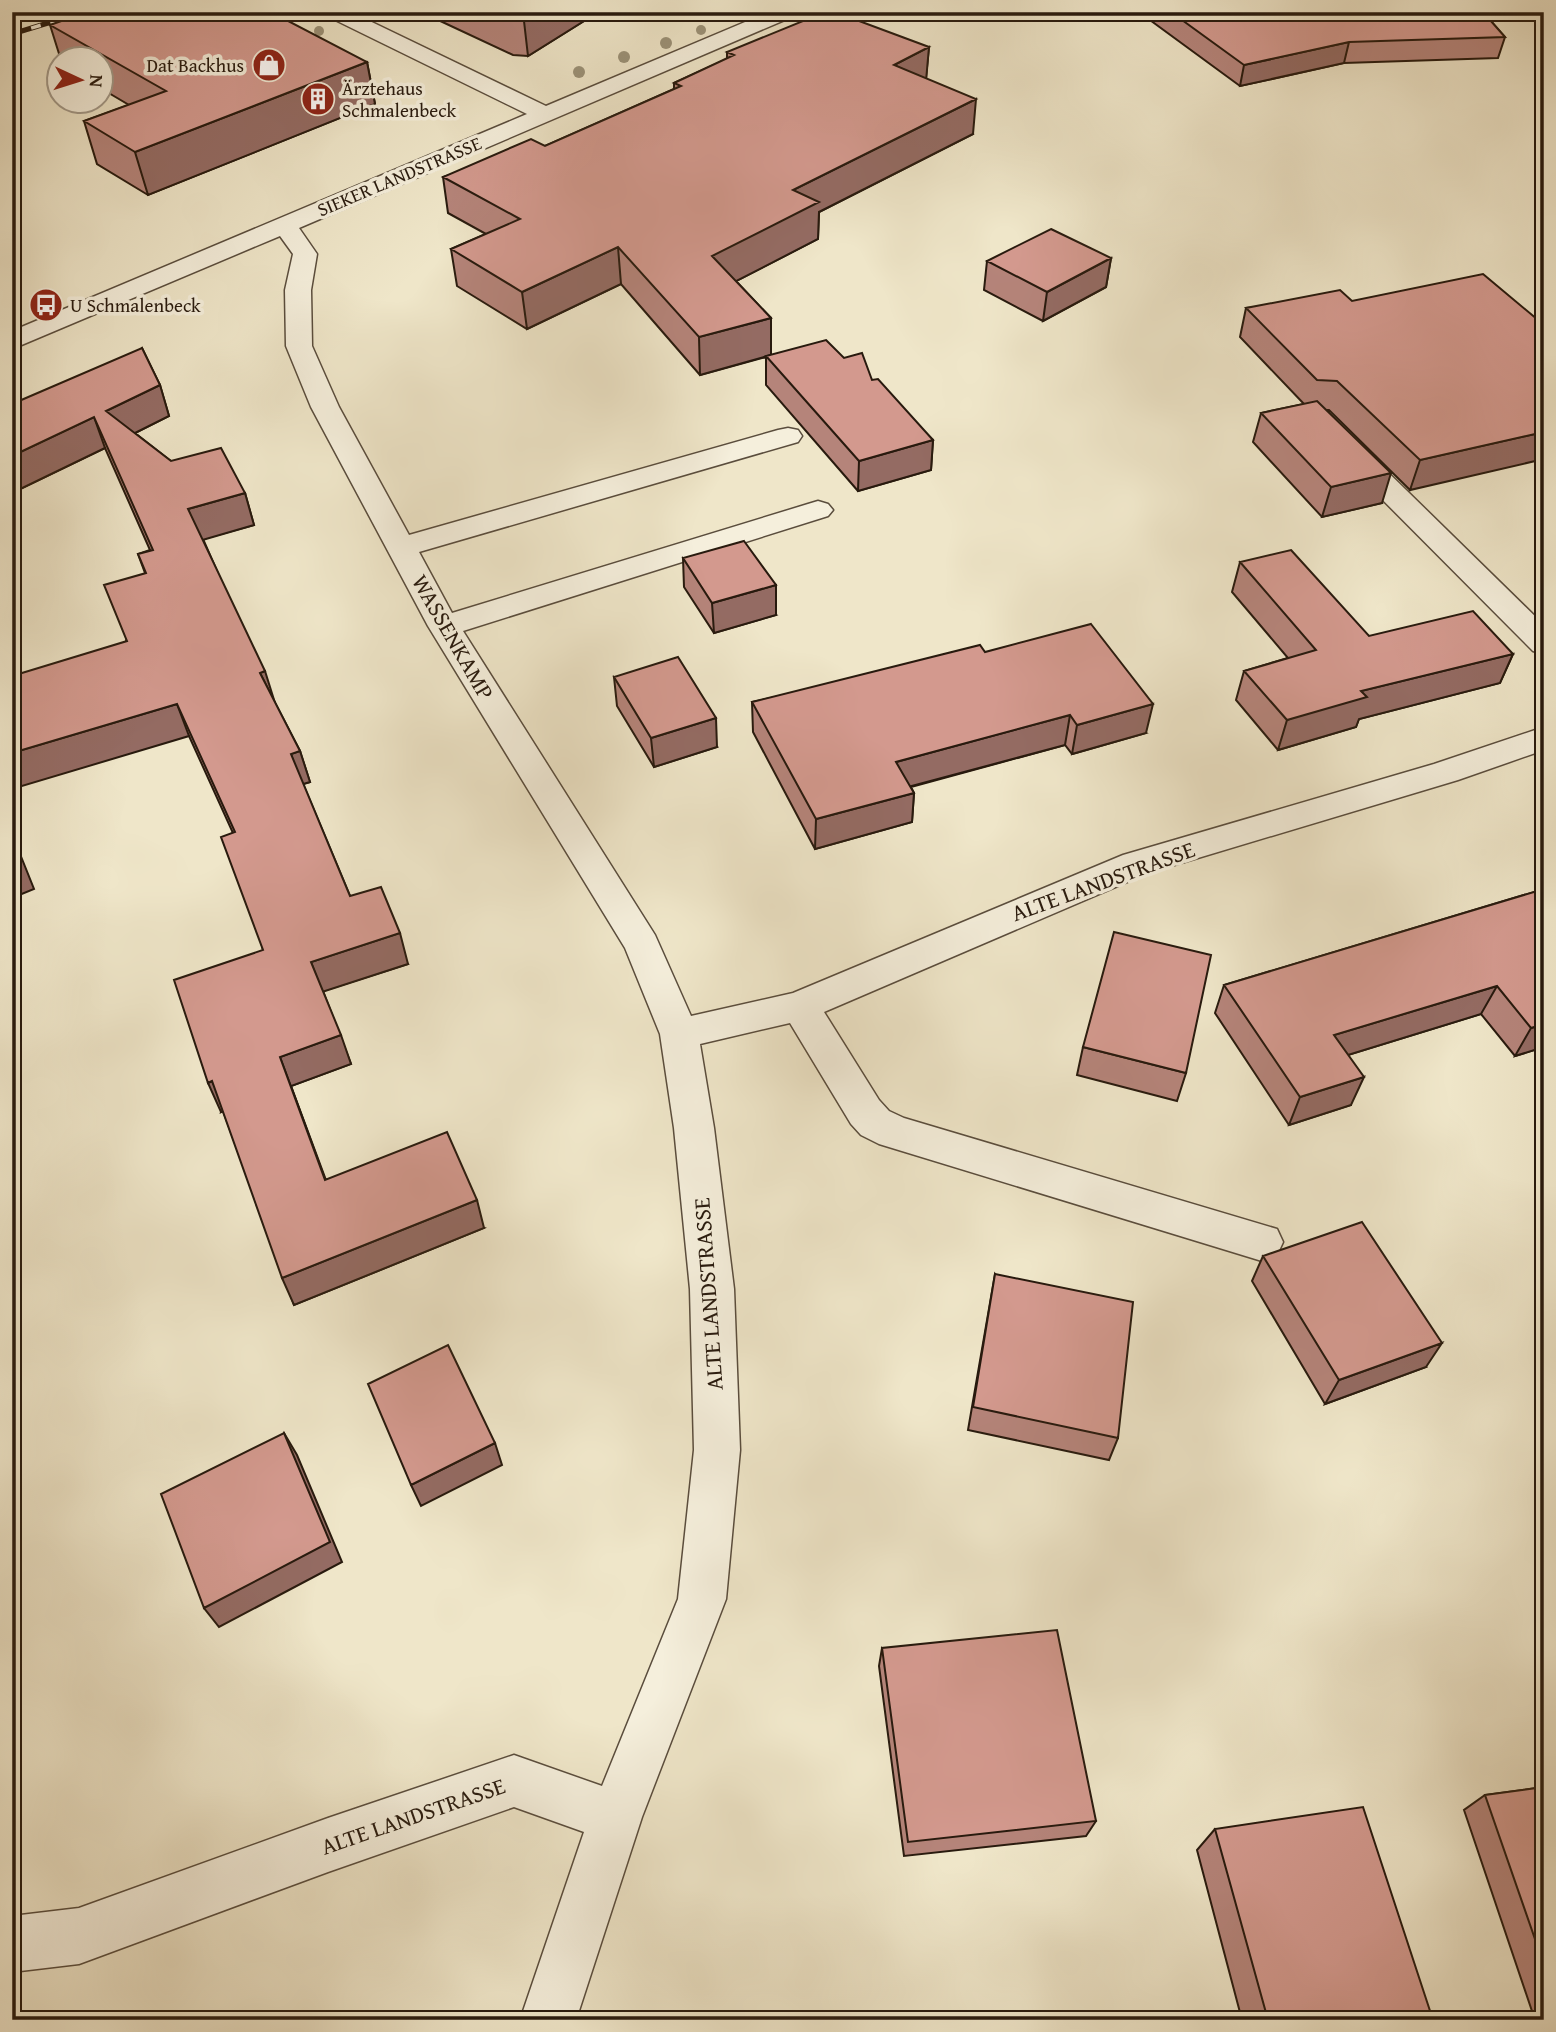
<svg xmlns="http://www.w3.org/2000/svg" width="1556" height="2032" font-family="'Gentium Book Plus',serif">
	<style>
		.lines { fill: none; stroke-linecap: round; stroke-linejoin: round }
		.minor-casing { stroke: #5a4d3d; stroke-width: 3 }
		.minor { fill: #f5efdc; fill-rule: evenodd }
		.rail-casing { stroke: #281a0e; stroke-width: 5 }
		.rail { stroke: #f5efdc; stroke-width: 3.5; stroke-dasharray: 10; stroke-linecap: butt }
		.tree { fill: #9b9278 }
		.wall { fill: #b5847a; stroke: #281a0e; stroke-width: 2 }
		.shaded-wall { fill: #946b63; stroke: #281a0e; stroke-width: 2 }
		.building { fill: #d3998e; stroke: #281a0e; stroke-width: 2 }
		.labels { text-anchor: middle; stroke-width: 7; stroke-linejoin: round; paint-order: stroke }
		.far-poi-label { font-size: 19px; fill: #281a0e; stroke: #f5efdc; text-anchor: start }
		.far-street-label { font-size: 19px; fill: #281a0e; stroke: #f5efdc }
		.street-label { font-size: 23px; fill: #281a0e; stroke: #f5efdc }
	</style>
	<rect width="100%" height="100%" fill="#efe6c9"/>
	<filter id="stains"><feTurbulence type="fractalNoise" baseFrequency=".00286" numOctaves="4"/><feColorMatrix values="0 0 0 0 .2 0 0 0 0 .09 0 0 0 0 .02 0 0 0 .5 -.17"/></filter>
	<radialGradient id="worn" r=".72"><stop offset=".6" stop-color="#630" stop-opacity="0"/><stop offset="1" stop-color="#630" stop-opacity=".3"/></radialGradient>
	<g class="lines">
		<defs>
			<path id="minor" d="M324,12H351L546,106L769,12H797L794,16L299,228L317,254L311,290L312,346L339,407L409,535L778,430L788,428L798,430L802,436L798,442L419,552L452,613L808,504L818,501L828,504L833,510L828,516L463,631L655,935L691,1016L793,993L1123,855L1434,764L1544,727V750L1458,780L1148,873L824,1012L879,1100L889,1111L904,1118L1277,1229L1283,1242L1277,1255L1262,1261L879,1144L861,1135L851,1124L790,1023L700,1044L714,1128L734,1289L740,1450L726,1599L642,1817L576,2020H520L584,1832L514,1807L328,1872L79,1964L12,1972V1916L79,1908L328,1818L514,1755L602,1786L678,1599L694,1450L690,1289L674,1128L660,1034L625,948L428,626L311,407L286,346L285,290L293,254L280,236L12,349V331L527,114L327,16Z
				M1349,442L1359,444L1544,625V654L1533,651L1339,456L1335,450L1339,444Z"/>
		</defs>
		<use href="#minor" class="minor-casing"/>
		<use href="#minor" class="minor"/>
		<defs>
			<path id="rail" d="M12,16L23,12
				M12,34L84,12"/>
		</defs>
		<use href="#rail" class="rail-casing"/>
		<use href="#rail" class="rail"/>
	</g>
	<g class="tree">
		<circle cx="701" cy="30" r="5"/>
		<circle cx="319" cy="31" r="5"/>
		<circle cx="666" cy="43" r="6"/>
		<circle cx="624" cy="57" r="6"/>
		<circle cx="579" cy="72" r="6"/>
	</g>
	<path class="wall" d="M421,12H583L584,21L528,56L513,55Z
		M1139,12H1483L1505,37L1498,58L1344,63L1240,86Z
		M50,25L367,62L375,104L148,195L97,164L84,121L129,105L102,89V60H61Z
		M929,47L926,78L973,134L819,212L818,239L736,281L771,318V355L844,358L872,380L933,440L931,470L858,491L766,385V357L700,375L621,284L527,329L457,286L451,249L486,234L448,213L443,177L545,146L674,89V83L727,59V52Z
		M1111,258L1106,287L1043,321L984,290L987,261Z
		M1352,301L1544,325L1410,490L1329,410H1327L1382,503L1322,517L1253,442L1261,413L1304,404L1240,337L1246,308Z
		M142,348L160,385L169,416L135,433L171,461L245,493L254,525L203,539L273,699L300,751L310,782L303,784L350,896L408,964L323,991L351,1064L291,1086L325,1179L484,1228L294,1305L223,1111L221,1112L263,950L233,833L189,736L126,641L145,573L138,554L150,550L105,448L12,493Z
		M683,558L776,615L714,633L684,587Z
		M1240,562L1369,636L1513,654L1500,683L1359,719L1356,727L1278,750L1236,700L1244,671L1288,658L1232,592Z
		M985,652L1146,733L1072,754L1065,745L911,787L914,793L912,822L815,849L753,732L752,702Z
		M614,677L717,747L654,767L617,706Z
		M1544,889V1047L1515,1056L1481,1014L1348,1055L1351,1105L1289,1125L1215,1013L1224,985Z
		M1083,1047L1186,1073L1177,1101L1077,1075Z
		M1263,1256L1426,1367L1325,1404L1252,1281Z
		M995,1274L1118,1438L1109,1460L968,1430Z
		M882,1648L1096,1821L1086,1836L904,1856L879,1666Z
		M1544,1787V2020H1535L1464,1810L1485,1795Z
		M1215,1829L1433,2020H1242L1197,1850Z"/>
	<path class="shaded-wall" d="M538,12H583L584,21L528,56L524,21Z
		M1349,42L1344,63L1240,86L1244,65Z
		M929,47L926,81L894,65Z
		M367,62L375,104L148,195L135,152Z
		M976,99L973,134L819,212L818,239L713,293L712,256L793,190Z
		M618,247L621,284L527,329L522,292Z
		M1111,258L1106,287L1043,321L1047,292Z
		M771,318V355L700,375L699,337Z
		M160,385L169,416L117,442L106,411Z
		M94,417L105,448L12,493V456Z
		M1544,432V459L1410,490L1420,460Z
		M933,440L931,470L858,491L859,461Z
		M1391,473L1382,503L1322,517L1331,487Z
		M245,493L254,525L199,541L188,509Z
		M776,585V615L714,633L712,603Z
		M1513,654L1500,683L1359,719L1356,727L1278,750L1287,720L1361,691Z
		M265,671L275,703L260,673Z
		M177,704L189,736L12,789V753Z
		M1153,704L1146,733L1072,754L1077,725Z
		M1070,715L1065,745L893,791L896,762Z
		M716,718L717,747L654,767L651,738Z
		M300,751L310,782L300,785L291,754Z
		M914,793L912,822L815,849L816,819Z
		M12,834L34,889L12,898Z
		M400,933L408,964L322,992L311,962Z
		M1497,986L1481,1014L1322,1063L1334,1035Z
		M1544,1024V1047L1515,1056L1531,1028Z
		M341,1035L351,1064L291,1086L336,1207L280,1057Z
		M1364,1077L1351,1105L1289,1125L1300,1097Z
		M212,1081L226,1110L221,1112L208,1083Z
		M477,1200L484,1228L294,1305L282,1278Z
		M1442,1343L1426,1367L1325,1404L1339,1380Z
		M284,1433L297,1455L342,1562L219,1627L204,1608Z
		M495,1443L502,1465L421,1506L411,1485Z"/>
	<path class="building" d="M87,12H271L367,62L135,152L84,121L166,91L50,25Z
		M493,12H538L524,21L509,20Z
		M825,12H835L929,47L894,65L976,99L793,190L819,202L712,256L771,318L699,337L618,247L522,292L451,249L520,219L443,177L531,139L545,146L681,86L674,83L734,55L727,52Z
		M1171,12H1483L1505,37L1349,42L1244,65Z
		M1051,229L1111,258L1047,292L987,261Z
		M1483,274L1544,325V432L1420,460L1337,381L1317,380L1246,308L1340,290L1352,301Z
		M826,340L844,358L862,353L872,380L878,379L933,440L859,461L766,356Z
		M142,348L160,385L106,411L171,461L221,448L245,493L188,509L265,671L260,673L300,751L291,754L350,896L381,887L400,933L311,962L341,1035L280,1057L325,1180L447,1132L477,1200L282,1278L212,1081L208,1083L174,980L263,950L221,837L235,832L177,704L12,753V676L127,641L104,585L146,573L138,554L153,550L94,417L12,456V404Z
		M1317,401L1391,473L1331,487L1261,413Z
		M744,541L776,585L712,603L683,558Z
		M1291,550L1369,636L1473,611L1513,654L1361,691L1367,697L1287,720L1244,671L1316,650L1240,562Z
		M1091,624L1153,704L1077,725L1070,715L896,762L914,793L816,819L752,702L980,645L985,652Z
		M678,657L716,718L651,738L614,677Z
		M12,843L19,860L12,863Z
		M1544,889V1024L1531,1028L1497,986L1334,1035L1364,1077L1300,1097L1224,985Z
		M1114,932L1211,955L1186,1073L1083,1047Z
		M1362,1222L1442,1343L1339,1380L1263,1256Z
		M995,1274L1133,1302L1118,1438L973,1407Z
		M448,1345L495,1443L411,1485L368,1384Z
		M284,1433L330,1542L204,1608L161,1494Z
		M1057,1630L1096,1821L908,1842L882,1648Z
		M1544,1787V1965L1485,1795Z
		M1363,1807L1433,2020H1268L1215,1829Z"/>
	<defs>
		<symbol id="shop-disc" viewBox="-11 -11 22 22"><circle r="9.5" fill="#8f2418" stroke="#f5efdc"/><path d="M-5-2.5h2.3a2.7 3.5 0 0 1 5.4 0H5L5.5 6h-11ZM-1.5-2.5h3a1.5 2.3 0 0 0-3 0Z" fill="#fff"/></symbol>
		<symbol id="building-disc" viewBox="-11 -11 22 22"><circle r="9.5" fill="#8f2418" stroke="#f5efdc"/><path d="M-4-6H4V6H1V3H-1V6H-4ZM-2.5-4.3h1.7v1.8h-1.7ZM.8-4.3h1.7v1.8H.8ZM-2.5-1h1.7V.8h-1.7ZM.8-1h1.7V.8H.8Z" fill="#fff"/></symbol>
		<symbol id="bus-disc" viewBox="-11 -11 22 22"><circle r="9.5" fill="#8f2418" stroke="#f5efdc"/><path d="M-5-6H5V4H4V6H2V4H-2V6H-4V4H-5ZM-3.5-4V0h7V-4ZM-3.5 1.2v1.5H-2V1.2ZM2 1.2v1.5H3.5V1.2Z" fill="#fff"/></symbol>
	</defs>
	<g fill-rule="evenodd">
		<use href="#shop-disc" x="250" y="46" width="38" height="38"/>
		<use href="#building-disc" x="299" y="80" width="38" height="38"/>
		<use href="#bus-disc" x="27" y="286" width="38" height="38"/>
	</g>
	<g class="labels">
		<g class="far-poi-label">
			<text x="244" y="72" text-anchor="end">Dat Backhus</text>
			<text x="342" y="95">Ärztehaus<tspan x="342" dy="22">Schmalenbeck</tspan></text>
			<text x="70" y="312">U Schmalenbeck</text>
		</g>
		<g class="far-street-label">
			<text transform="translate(399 176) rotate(-23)" y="7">SIEKER LANDSTRASSE</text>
		</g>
		<g class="street-label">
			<text transform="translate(453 637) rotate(60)" y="8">WASSENKAMP</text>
			<text transform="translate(1103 881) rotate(-20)" y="8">ALTE LANDSTRASSE</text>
			<text transform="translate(708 1294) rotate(-94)" y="8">ALTE LANDSTRASSE</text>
			<text transform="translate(413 1816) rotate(-19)" y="8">ALTE LANDSTRASSE</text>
		</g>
	</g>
	<rect width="1556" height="2032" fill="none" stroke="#efe6c9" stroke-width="42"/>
	<rect x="14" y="14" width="1528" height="2004" fill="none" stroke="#281a0e" stroke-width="3.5"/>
	<rect x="21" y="21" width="1514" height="1990" fill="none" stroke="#281a0e" stroke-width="2"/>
	<g transform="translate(80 80) rotate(94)"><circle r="33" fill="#f5efdc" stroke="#a39a8a" stroke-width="2"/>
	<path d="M0-5L12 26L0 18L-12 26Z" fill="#8f2418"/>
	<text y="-10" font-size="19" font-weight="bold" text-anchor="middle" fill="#281a0e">N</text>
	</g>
	<rect width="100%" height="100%" filter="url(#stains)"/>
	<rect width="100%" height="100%" fill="url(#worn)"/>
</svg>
